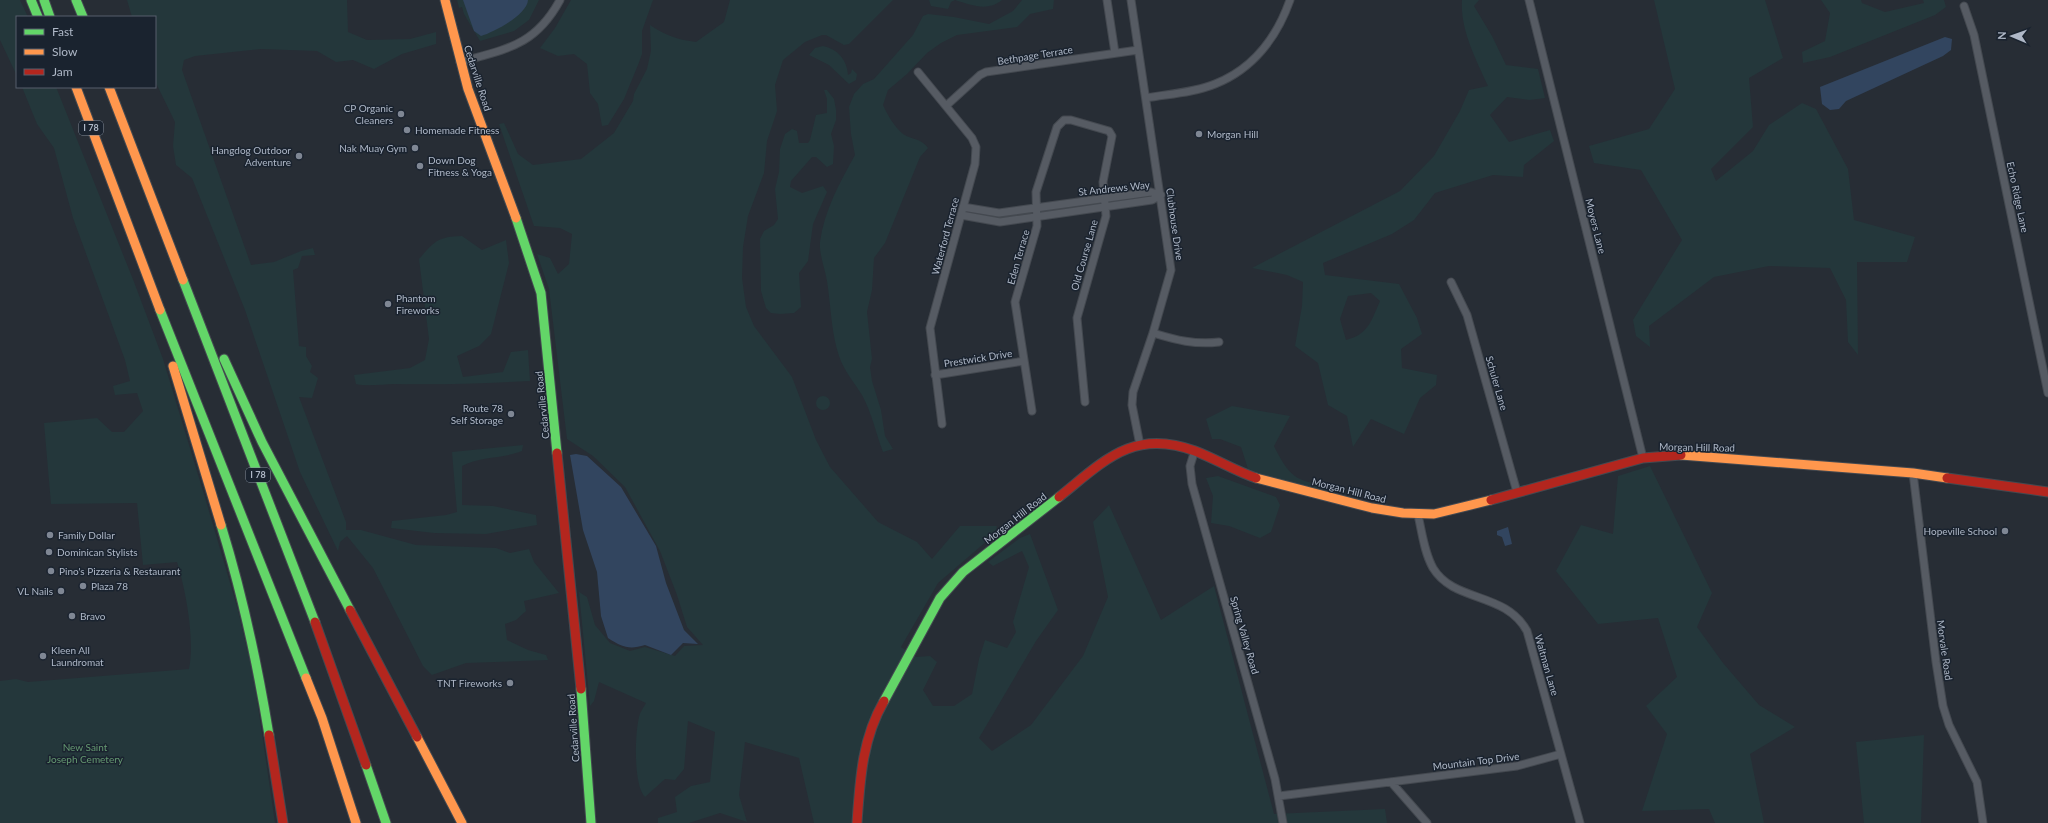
<svg xmlns="http://www.w3.org/2000/svg" width="2048" height="823" font-family="Lato,sans-serif">
	<style>
		.green { fill: #24373b; fill-rule: evenodd }
		.water { fill: #32455f }
		.lines { fill: none; stroke-linecap: round; stroke-linejoin: round }
		.street-casing { stroke: #444950; stroke-width: 9 }
		.fast-casing { stroke: #444950; stroke-width: 11 }
		.slow-casing { stroke: #444950; stroke-width: 11 }
		.jam-casing { stroke: #444950; stroke-width: 11 }
		.street { stroke: #565b63; stroke-width: 7 }
		.fast { stroke: #63d668; stroke-width: 9 }
		.slow { stroke: #ff974d; stroke-width: 9 }
		.jam { stroke: #b3261e; stroke-width: 9 }
		.poi-dot { fill: #7f8794; stroke: #1a232f; stroke-width: 1.5 }
		.labels { text-anchor: middle; stroke-width: 3; stroke-linejoin: round; paint-order: stroke }
		.shield { fill: #1a232f; stroke: #828b99; stroke-width: 1 }
		.shield-label { font-size: 9px; font-weight: bold; fill: #afb8c7 }
		.street-label { font-size: 10px; fill: #afb8c7; stroke: #1a232f }
		.poi-label { font-size: 10px; fill: #afb8c7; stroke: #1a232f; text-anchor: start }
		.park-label { font-size: 10px; fill: #659971; stroke: #1a232f }
	</style>
	<rect width="100%" height="100%" fill="#272d35"/>
	<path class="green" d="M0,0H20L28,17H17V76L0,40Z
		M127,0H347L348,32L367,40L410,39L436,32V44L402,54L374,69L353,60L336,62L317,51L261,49L195,56L184,60L182,70L251,265L274,262L301,251L313,248L315,255L302,256L298,268L293,270L299,346L306,347V356L312,366L310,372L318,378L312,398L299,397L346,522V530H361L416,545L496,548L510,553L529,549L534,562L559,593L524,601L526,611L516,620L505,624L507,640L528,650L546,655L548,660L466,663L432,675L423,666L373,568L347,536L340,542L338,551L300,472L245,310L192,178L176,165L173,146L175,122L155,81V17H132Z
		M457,0H539L529,20L514,31L480,41L464,14L462,7L459,8Z
		M571,0H653L642,31V54L638,65L624,99L608,125L602,126L598,104L590,93L587,64L574,54L558,56L540,48L555,28Z
		M730,0H893L849,44L844,45L826,35H822L805,42L783,60L775,85L777,111L767,141L764,173L748,216L743,247L742,278L746,307L754,326L792,377L816,440L830,467L878,522L917,542L932,559L960,526H997L995,534L938,583L901,647L916,657L930,656L937,662L923,690L933,706H954L972,694L979,659L985,640L1007,648L1016,632L1013,622L1029,567L1022,551L993,566L988,562L1020,538L1030,534L1058,610L1036,641L979,738L992,751L1031,725L1083,656L1108,597L1093,522L1109,505L1161,620L1214,586L1274,814L1385,809L1387,823H814L799,758L745,742L739,795L747,822L720,813L689,823H658V818L677,812L675,797L691,786L710,782L715,732L688,721L684,769L675,780L665,779L645,797C633,785 635,733 639,717C640,712 644,707 646,703L599,682L594,701L590,706L579,592L587,597L595,625L610,643L630,651L645,647L675,656L684,646L703,645L687,627L677,595L660,551L625,487L593,456L567,439L549,289L537,254L550,258L558,274L569,264L572,234L560,228L534,226L499,124L504,123L518,154L533,165L581,159L614,133L633,101L634,94L647,69L651,51L650,25C664,35 679,40 696,42L724,22Z
		M929,0H1002C987,12 972,5 955,0L951,2L948,9L931,6Z
		M1022,0H1054L1053,9L1030,14L1017,27L957,35L941,43L927,53L907,74L888,90L883,105C888,116 894,126 903,134C912,140 921,138 928,148L920,157L885,243L874,258L872,290L867,312L872,359L870,367L872,381L881,410L885,436L893,449L883,452C876,434 872,413 862,395C854,382 844,371 839,356C831,332 831,306 827,281C825,269 819,254 820,242C824,211 840,182 855,155L851,134L849,107L854,94L863,84L874,79L913,35L923,16L928,14L954,17L989,24L1013,11Z
		M1462,0H1479L1474,6L1492,36L1506,65L1538,69L1545,98L1530,100L1507,97L1490,115L1509,142L1550,130L1554,141L1524,165L1523,177L1493,175L1435,193L1414,220L1392,234L1323,263L1325,275L1399,284L1417,318L1422,334L1401,349L1402,368L1437,375L1436,385L1420,398L1404,434L1371,419L1353,447L1347,416L1328,405L1318,363L1295,346L1302,306L1303,282L1287,275L1252,268L1400,191L1434,156L1460,111L1469,90L1488,86C1476,59 1460,30 1462,0ZM1371,293L1380,301C1371,321 1369,334 1346,340L1340,319L1348,296Z
		M1654,0H1765L1783,58L1749,78L1753,127L1711,169L1716,181L1753,151L1769,125L1802,103L1816,109L1848,169L1854,220L1915,237L1907,262H1857L1858,355L1848,342L1846,300L1830,268L1769,266L1714,277L1649,326L1650,347L1636,336L1633,320L1682,240L1641,170L1594,163L1589,146L1649,129L1675,89Z
		M1821,0H1861L1862,3L1885,12L1924,3L1923,0H1944L1946,7L1935,15L1830,57L1803,63L1802,52L1825,41L1830,13Z
		M823,46C838,49 847,60 848,75L851,73L852,69L857,74L856,80L849,84L829,65L809,55L815,48Z
		M22,87H56L134,282L163,359L206,501L238,610L254,679L275,823H0V681L16,679L28,682L189,669C195,640 186,591 177,562L143,565L137,503L51,504L44,423L97,418L112,432H124L143,411L137,393L115,395L113,386L130,381L125,360L73,218L54,148L37,124Z
		M824,90H827L834,99L836,110V120L831,134L834,146L833,164L827,167L816,157H812L791,181L790,187L802,193L823,186L827,192L813,224L808,261L799,273L801,307L794,313L780,314L771,313L766,308L761,291L760,239L764,231L774,225L778,219L775,189L779,172L780,149L785,134L792,129L797,131L799,143H808L810,140L816,115L827,113V99Z
		M462,236L482,250L506,240L509,263L491,334L479,346L457,356L463,377L503,372L511,352L528,350L530,381C485,383 440,385 395,384C382,384 369,387 356,384L354,375L410,368L425,360L429,339L419,259C435,241 437,237 462,236Z
		M816 403a7 7 0 1 1 14 0a7 7 0 1 1-14 0Z
		M1232,406L1290,416L1274,446C1291,481 1299,482 1335,486L1334,492L1270,478L1248,469L1241,447L1220,439H1212L1206,419Z
		M523,445L522,451C502,459 480,456 462,466V505L493,506L536,515L537,525L486,534L434,533L391,528L392,521L446,515L457,512L452,452Z
		M1650,466L1712,593L1697,627L1723,663L1759,705L1795,727L1750,754L1764,823H1715L1709,809L1642,811L1667,734L1646,706L1677,677L1658,618L1598,624L1556,571L1581,525L1613,534L1618,476Z
		M1218,476L1276,497L1280,505L1271,532L1260,538L1229,526L1211,523L1213,496L1206,478Z
		M1924,735L1921,823H1864L1856,742Z"/>
	<path class="water" d="M463,0H528C527,15 494,32 481,36L474,31Z
		M1945,37L1952,39L1951,50L1943,56L1846,101L1839,109L1830,110L1822,104L1820,87Z
		M576,454L587,456L621,487L656,546L666,583L684,630L698,644L683,643L671,655L645,645C629,650 622,647 608,638L601,616L597,572L583,530L570,455Z
		M1508,527L1512,544L1505,546L1502,537L1497,535V531Z"/>
	<g class="lines">
		<defs>
			<path id="street" d="M1107,0L1115,53
				M1131,0L1171,270L1153,333L1133,392L1132,405L1140,445
				M1529,0L1643,458
				M1964,6L1974,35L2048,393
				M460,62C506,49 535,46 560,0
				M918,72L972,138L976,147L975,164L930,328L942,424
				M1146,98C1168,94 1193,93 1215,84C1253,69 1277,37 1290,0
				M947,105L980,75L986,72L1138,50
				M963,207L999,213L1151,192L1161,195
				M961,215L1000,222L1152,200L1161,195
				M1451,282L1467,315L1517,492
				M1153,333C1176,340 1195,345 1219,342
				M935,375L1024,361
				M1032,411L1015,302L1037,226L1036,192L1057,127L1064,120H1071L1109,131L1112,136L1103,182L1106,216L1077,318L1085,402
				M1194,453L1190,466L1192,484L1275,779L1283,823
				M1913,473L1936,662L1943,706L1949,725L1977,782L1983,823
				M1418,515C1422,532 1424,552 1433,568C1454,603 1505,591 1527,631L1580,823
				M1391,782L1427,823
				M1279,796L1517,766L1561,754"/>
			<path id="fast" d="M31,0L38,17
				M44,0L50,17
				M76,0L83,17
				M516,218L541,293L557,453
				M183,280L315,622
				M160,310L306,678
				M224,359L262,442L350,610
				M221,525C243,596 257,662 269,735
				M581,689L591,823
				M884,701L940,598L963,572L1059,497
				M366,765L386,823"/>
			<path id="slow" d="M445,0L468,89L516,218
				M76,87L160,310
				M109,87L183,280
				M173,366L221,525
				M1681,455L1913,473L1947,478
				M1256,478L1372,508L1403,513L1434,514L1491,500
				M306,678L322,718L356,823
				M417,737L462,823"/>
			<path id="jam" d="M557,453L581,689
				M1947,478L2048,492
				M1059,497C1104,461 1133,428 1195,451C1216,459 1235,471 1256,478
				M1491,500L1643,458L1681,455
				M350,610L417,737
				M315,622L366,765
				M269,735L283,823
				M857,823C860,780 862,739 884,701"/>
		</defs>
		<use href="#street" class="street-casing"/>
		<use href="#fast" class="fast-casing"/>
		<use href="#slow" class="slow-casing"/>
		<use href="#jam" class="jam-casing"/>
		<use href="#street" class="street"/>
		<use href="#fast" class="fast"/>
		<use href="#slow" class="slow"/>
		<use href="#jam" class="jam"/>
	</g>
	<g class="poi-dot">
		<circle cx="401" cy="114" r="4"/>
		<circle cx="407" cy="130" r="4"/>
		<circle cx="1199" cy="134" r="4"/>
		<circle cx="415" cy="148" r="4"/>
		<circle cx="299" cy="156" r="4"/>
		<circle cx="420" cy="166" r="4"/>
		<circle cx="388" cy="304" r="4"/>
		<circle cx="511" cy="414" r="4"/>
		<circle cx="2005" cy="531" r="4"/>
		<circle cx="50" cy="535" r="4"/>
		<circle cx="49" cy="552" r="4"/>
		<circle cx="51" cy="571" r="4"/>
		<circle cx="83" cy="586" r="4"/>
		<circle cx="61" cy="591" r="4"/>
		<circle cx="72" cy="616" r="4"/>
		<circle cx="43" cy="656" r="4"/>
		<circle cx="510" cy="683" r="4"/>
	</g>
	<g class="labels">
		<g class="shield">
			<rect x="79" y="121" width="24" height="14" rx="3"/>
			<rect x="246" y="468" width="24" height="14" rx="3"/>
		</g>
		<g class="shield-label">
			<text x="91" y="131">I 78</text>
			<text x="258" y="478">I 78</text>
		</g>
		<g class="street-label">
			<text transform="translate(1035 55) rotate(-9)" y="4">Bethpage Terrace</text>
			<text transform="translate(478 78) rotate(72)" y="4">Cedarville Road</text>
			<text transform="translate(1114 188) rotate(-6)" y="4">St Andrews Way</text>
			<text transform="translate(2018 197) rotate(78)" y="4">Echo Ridge Lane</text>
			<text transform="translate(1175 224) rotate(82)" y="4">Clubhouse Drive</text>
			<text transform="translate(1596 226) rotate(76)" y="4">Moyers Lane</text>
			<text transform="translate(945 236) rotate(-75)" y="4">Waterford Terrace</text>
			<text transform="translate(1084 255) rotate(-74)" y="4">Old Course Lane</text>
			<text transform="translate(1018 257) rotate(-74)" y="4">Eden Terrace</text>
			<text transform="translate(978 358) rotate(-9)" y="4">Prestwick Drive</text>
			<text transform="translate(1497 383) rotate(74)" y="4">Schuler Lane</text>
			<text transform="translate(542 405) rotate(-96)" y="4">Cedarville Road</text>
			<text transform="translate(1697 447) rotate(1)" y="4">Morgan Hill Road</text>
			<text transform="translate(1349 490) rotate(14)" y="4">Morgan Hill Road</text>
			<text transform="translate(1015 518) rotate(-38)" y="4">Morgan Hill Road</text>
			<text transform="translate(1245 635) rotate(74)" y="4">Spring Valley Road</text>
			<text transform="translate(1945 650) rotate(82)" y="4">Morvale Road</text>
			<text transform="translate(1547 665) rotate(74)" y="4">Waltman Lane</text>
			<text transform="translate(573 728) rotate(-94)" y="4">Cedarville Road</text>
			<text transform="translate(1476 761) rotate(-7)" y="4">Mountain Top Drive</text>
		</g>
		<g class="poi-label">
			<text x="393" y="112" text-anchor="end">CP Organic<tspan x="393" dy="12">Cleaners</tspan></text>
			<text x="415" y="134">Homemade Fitness</text>
			<text x="1207" y="138">Morgan Hill</text>
			<text x="407" y="152" text-anchor="end">Nak Muay Gym</text>
			<text x="291" y="154" text-anchor="end">Hangdog Outdoor<tspan x="291" dy="12">Adventure</tspan></text>
			<text x="428" y="164">Down Dog<tspan x="428" dy="12">Fitness &amp; Yoga</tspan></text>
			<text x="396" y="302">Phantom<tspan x="396" dy="12">Fireworks</tspan></text>
			<text x="503" y="412" text-anchor="end">Route 78<tspan x="503" dy="12">Self Storage</tspan></text>
			<text x="1997" y="535" text-anchor="end">Hopeville School</text>
			<text x="58" y="539">Family Dollar</text>
			<text x="57" y="556">Dominican Stylists</text>
			<text x="59" y="575">Pino's Pizzeria &amp; Restaurant</text>
			<text x="91" y="590">Plaza 78</text>
			<text x="53" y="595" text-anchor="end">VL Nails</text>
			<text x="80" y="620">Bravo</text>
			<text x="51" y="654">Kleen All<tspan x="51" dy="12">Laundromat</tspan></text>
			<text x="502" y="687" text-anchor="end">TNT Fireworks</text>
		</g>
		<g class="park-label">
			<text x="85" y="751">New Saint<tspan x="85" dy="12">Joseph Cemetery</tspan></text>
		</g>
	</g>
	<rect x="16" y="16" width="140" height="72" fill="#1a232f" stroke="#565f6c"/>
	<rect x="24" y="29" width="20" height="6" fill="#63d668" stroke="#565f6c"/>
	<text x="52" y="36" font-size="12" fill="#afb8c7">Fast</text>
	<rect x="24" y="49" width="20" height="6" fill="#ff974d" stroke="#565f6c"/>
	<text x="52" y="56" font-size="12" fill="#afb8c7">Slow</text>
	<rect x="24" y="69" width="20" height="6" fill="#b3261e" stroke="#565f6c"/>
	<text x="52" y="76" font-size="12" fill="#afb8c7">Jam</text>
	<g transform="translate(2012 36) rotate(272)" stroke="#1a232f" stroke-width="3" paint-order="stroke">
	<path d="M0-3L7 15L0 10L-7 15Z" fill="#afb8c7"/>
	<text y="-6" font-size="11" font-weight="bold" text-anchor="middle" fill="#afb8c7">N</text>
	</g>
</svg>
